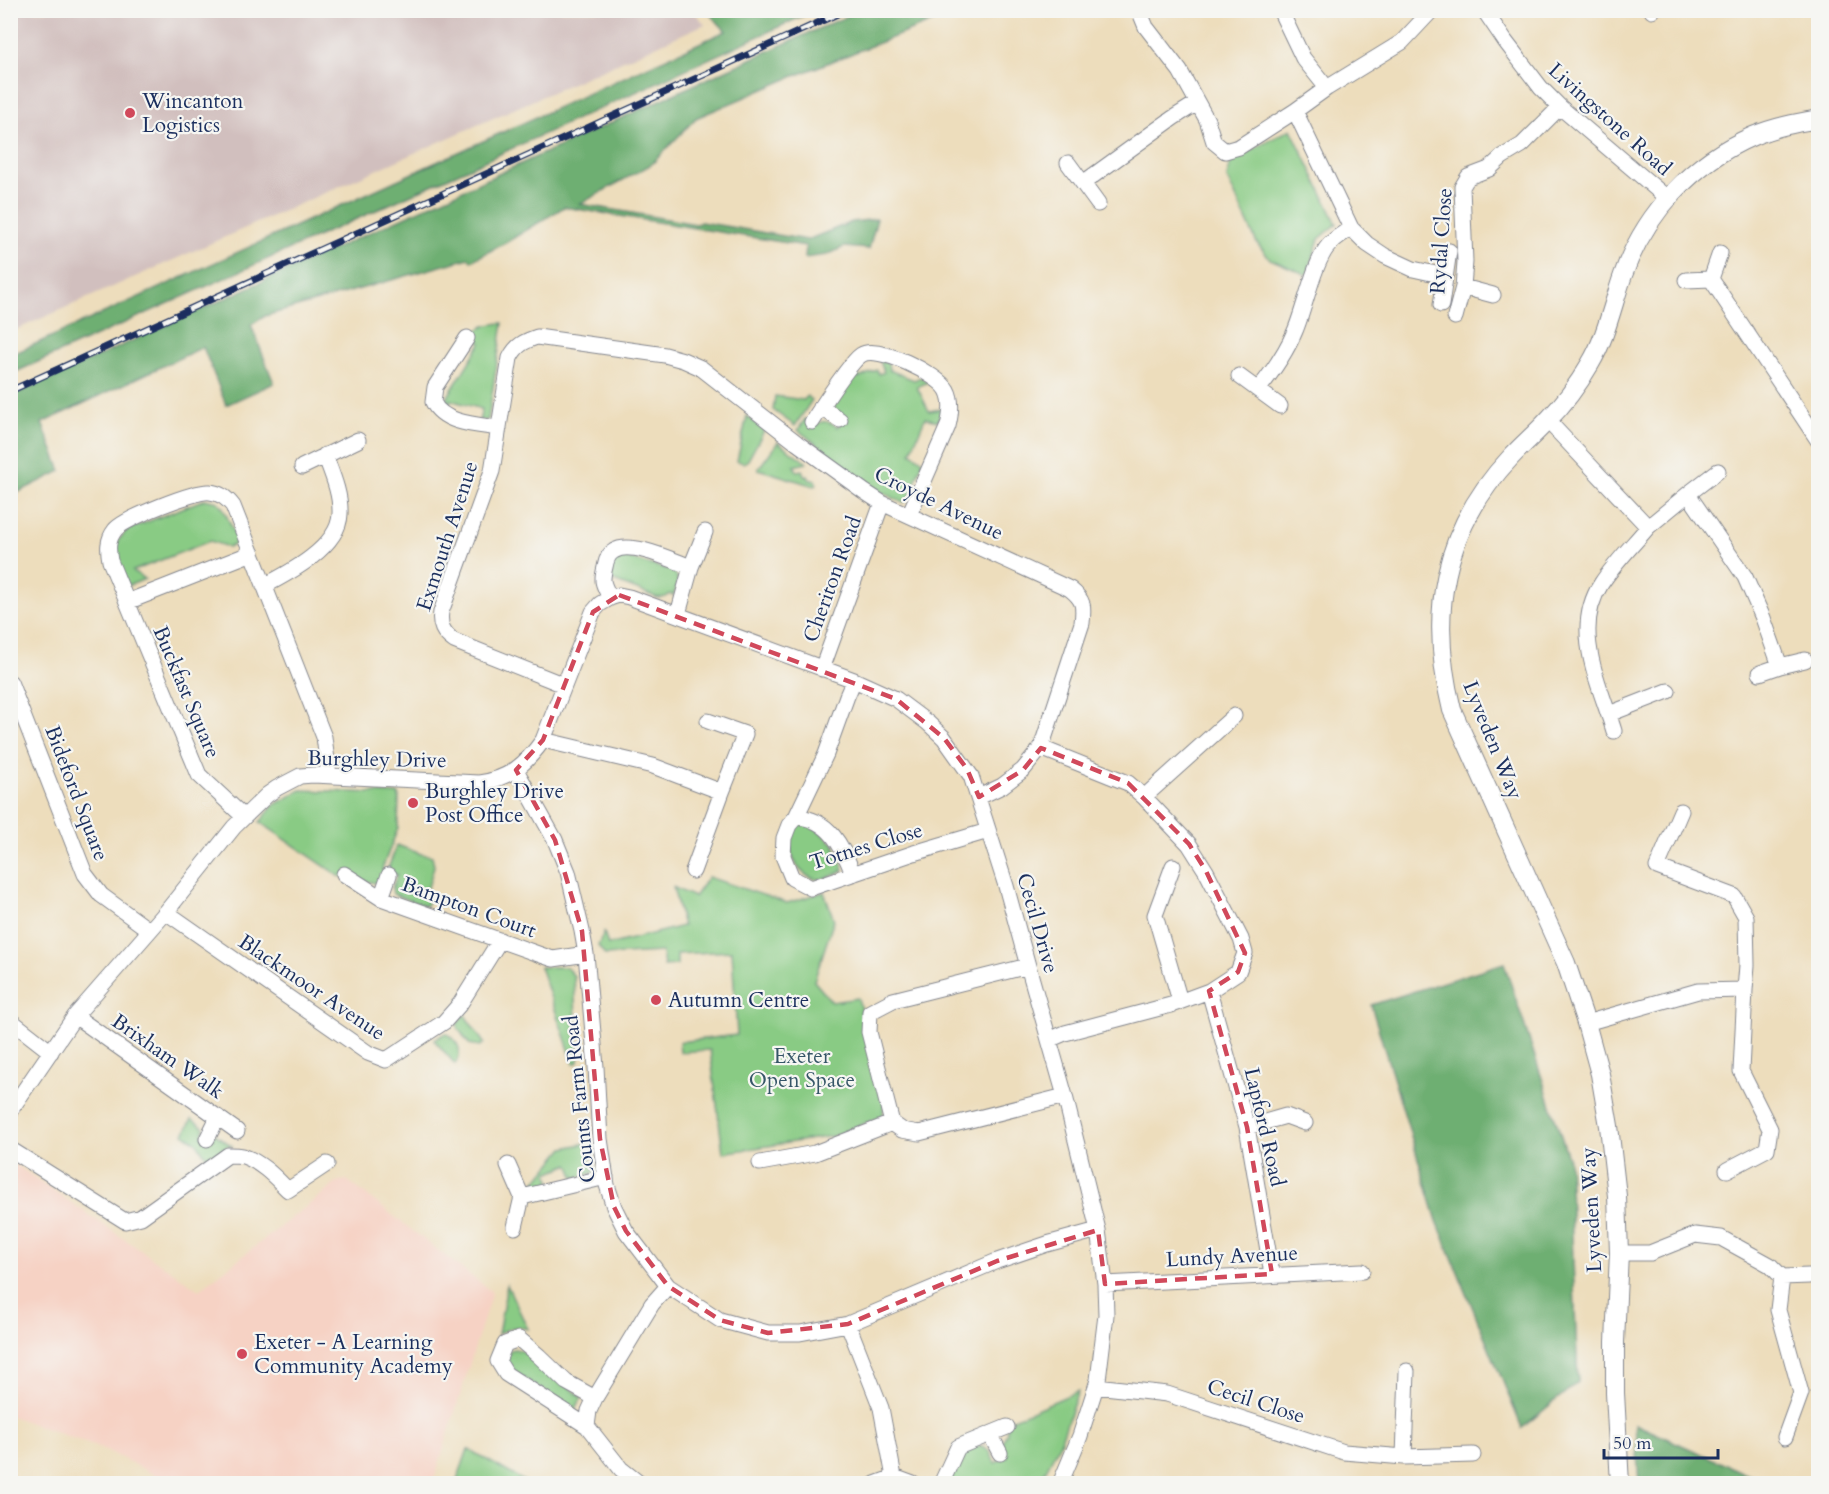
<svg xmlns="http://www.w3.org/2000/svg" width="1829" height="1494" font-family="Cardo,serif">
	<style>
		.built { fill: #f6d2c4 }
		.industrial { fill: #d1bfbe }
		.green { fill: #89cb84; stroke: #527d71; stroke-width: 1.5 }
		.forest { fill: #6eaf72; stroke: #446f68; stroke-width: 1.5 }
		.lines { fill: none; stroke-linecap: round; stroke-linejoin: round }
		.minor-casing { stroke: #84868d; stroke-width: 17 }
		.tertiary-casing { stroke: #84868d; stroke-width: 20 }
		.minor { stroke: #fff; stroke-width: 15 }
		.tertiary { stroke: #fff; stroke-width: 18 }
		.rail-casing { stroke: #1b2f5e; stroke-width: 7 }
		.rail { stroke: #f6f6f2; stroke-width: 4.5; stroke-dasharray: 14; stroke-linecap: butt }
		.marked { fill: none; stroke: #d1495b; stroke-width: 4.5; stroke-dasharray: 12 8; stroke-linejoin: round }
		.poi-dot { fill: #d1495b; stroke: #f6f6f2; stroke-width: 2 }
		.labels { text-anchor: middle; stroke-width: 4.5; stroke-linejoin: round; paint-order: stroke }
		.poi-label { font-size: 21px; fill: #1b2f5e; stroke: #f6f6f2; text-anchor: start }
		.street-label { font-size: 21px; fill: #1b2f5e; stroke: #f6f6f2 }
		.park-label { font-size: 21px; fill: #365668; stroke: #f6f6f2 }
	</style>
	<rect width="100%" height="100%" fill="#f6f6f2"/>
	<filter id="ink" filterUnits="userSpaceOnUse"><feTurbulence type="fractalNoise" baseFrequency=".0167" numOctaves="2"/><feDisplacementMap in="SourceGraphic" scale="12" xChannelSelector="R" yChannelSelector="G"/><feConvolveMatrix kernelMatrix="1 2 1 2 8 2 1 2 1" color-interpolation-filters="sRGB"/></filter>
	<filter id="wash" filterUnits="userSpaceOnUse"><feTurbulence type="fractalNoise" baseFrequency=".008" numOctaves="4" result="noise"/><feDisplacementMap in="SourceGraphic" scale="24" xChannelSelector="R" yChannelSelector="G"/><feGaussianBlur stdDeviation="1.35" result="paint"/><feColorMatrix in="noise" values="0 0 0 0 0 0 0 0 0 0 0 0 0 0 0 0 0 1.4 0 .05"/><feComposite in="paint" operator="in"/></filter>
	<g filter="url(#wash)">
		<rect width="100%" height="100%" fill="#edddbc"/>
		<path class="built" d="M10,1161L199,1290L339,1181L347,1180L492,1292L433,1483H170L108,1451L11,1416Z"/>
		<path class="industrial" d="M693,11L705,24L11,332V11Z"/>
		<path class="green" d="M1291,129L1337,224L1319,239L1307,275L1270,259L1257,243L1227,178L1231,161Z
			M503,323L488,420L479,421L482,409L450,400L446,411L435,394L445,401L481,343L472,336C480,325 490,324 503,323Z
			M880,361L888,363L889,370L914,380L921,377L928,382L917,387L929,411L942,409L938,421L925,418L911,452L923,461L908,500L903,503L876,489L798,430L805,419L814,426C823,419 828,421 838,427L844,417L834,408L835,397L854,368L859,378L877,370L879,374L884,372Z
			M775,396L804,400L807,396L812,400L795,426L773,410Z
			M747,416L764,431L748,460L744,463L737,461Z
			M778,442L807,463L794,466L797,471L802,470L805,477L808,476L810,480H815L817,485L814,486L758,469Z
			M205,499L218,502L223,508L239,543L228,547L210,541L133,571L145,579L128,586L117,558V542L127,530Z
			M623,557L673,571C681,579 677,587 673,596L670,594L666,597L658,598L609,579L614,561Z
			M301,790L399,794L398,828L382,869L387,873L375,883L339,876L260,822L274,805Z
			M803,822L810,823L834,844L844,870C838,873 829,878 822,879C796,883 776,835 803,822Z
			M397,845L421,854L432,856L434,866L427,891V904L425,906L393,894L392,888L397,875L387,871Z
			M708,877L787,903L824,892L834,920L814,981L832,1002L858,998L884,1100L883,1116L833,1136L723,1153L710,1050L680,1052L679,1042L737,1035L732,951L677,954V965L664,966L662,952L605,955L598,946L604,932L608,945L683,926L673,887L694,897Z
			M540,967H566L574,976L578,1062L574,1064Z
			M464,1014L484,1043L480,1046L469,1044L458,1028L457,1024Z
			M445,1033C458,1040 464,1051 455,1064L434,1040Z
			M192,1119L204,1127L202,1137L215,1134L232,1146H227L208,1159L196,1142L184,1134Z
			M587,1143L592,1169L598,1168L595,1172L575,1178L569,1164L548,1173L551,1185L534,1188V1184L564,1148Z
			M507,1285L528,1329C516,1325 509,1328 498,1334Z
			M513,1349C530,1348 567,1386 582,1398L575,1410L510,1370L507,1362V1352Z
			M1078,1391L1060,1443L1039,1483H949L959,1459L975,1447L982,1446L989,1450L995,1463L1007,1457L1002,1443L1007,1432L1008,1421Z
			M468,1449L524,1481L526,1483H456Z"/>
		<path class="forest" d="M861,10L960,11L792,77L696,118L652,164L580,204L696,224L701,222L807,240L852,222L877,219L869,249L844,247L827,255L805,258L806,246L564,207L507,242L471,261L469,258L265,316L251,325L274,383L226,405L203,347L42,423L61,471L11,496V396L777,47Z
			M707,11H814L370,213L11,374V355L726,31Z
			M1504,963L1569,1160L1578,1382L1522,1428L1437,1221L1371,1005Z
			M1635,1424L1766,1483H1639Z"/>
	</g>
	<g filter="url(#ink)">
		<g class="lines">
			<defs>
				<path id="minor" d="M1139,10L1146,27L1180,71L1207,120L1214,142L1225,151L1239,147L1295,111L1327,88L1402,42L1432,10
					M1280,10L1303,58L1327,88
					M1484,10L1505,41L1541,88L1560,107L1667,198
					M1652,11L1653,10
					M1295,111L1351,228L1367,244L1385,256L1413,269L1445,276
					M1068,163L1098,204
					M1083,183L1173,118L1197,103
					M1711,279L1818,440
					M1686,280L1711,279L1720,253
					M1463,287L1493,295
					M1441,305L1449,251
					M1455,317L1463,287L1465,262L1462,187L1468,177L1489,169L1502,157L1522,145L1560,107
					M467,338L435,387L433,402C443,424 478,425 499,428
					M1239,376L1280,406
					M1258,390C1273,371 1286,353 1295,331C1305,308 1314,261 1329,245C1335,238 1344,233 1351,228
					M821,407L840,420
					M1548,421L1648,527C1633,545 1614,564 1601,584C1571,630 1600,685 1614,731
					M812,422C821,408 849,363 861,355C877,344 938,374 947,390C953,401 951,414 948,426L909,515
					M302,467L358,440
					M1688,494L1718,471
					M1648,527L1688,494L1745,577L1763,618L1780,666
					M691,567L705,532
					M264,586C289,573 339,547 340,514C341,494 332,474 325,455
					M610,598C603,583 601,583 605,567C606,561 608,554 614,551C631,540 674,561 691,567L678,614
					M127,602L252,553
					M822,669L882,503
					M1760,673L1780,666L1805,660
					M854,680L847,696L826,754L796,817L789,825L784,838L783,856L792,878L811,888L914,853L988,831
					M10,682L85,874L101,895L149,930
					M564,685L454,641C443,633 439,625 441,612L492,471L510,358C516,345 525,341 537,337L665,355L683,360L701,368L797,443L865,492L882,503L1070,589C1084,600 1084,606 1082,623L1041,748L1023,770L1002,786L979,797
					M1609,714L1668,691
					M708,721L745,734L722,792
					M543,740L653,766L722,792L693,871
					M1041,748L1128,783L1144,797L1189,844L1206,871L1241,939L1245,953L1238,972L1209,991L1171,1005L1065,1033L1049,1040
					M516,770L555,840L568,872L582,931L586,954L596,1067L600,1139L607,1185L614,1207L626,1231L668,1286L720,1320L768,1333H800L848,1324L997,1261L1047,1244L1098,1230
					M1144,797L1234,716
					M1681,811L1657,867L1734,896L1746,917L1747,965L1745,990
					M244,817L199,775L110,561C108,550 107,540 115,530C123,519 196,490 210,492C220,493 227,498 233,506L324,737L329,775
					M796,817C829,818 843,847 853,874
					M1173,866L1155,915L1180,1001
					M344,874L381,898L541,955L553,959L586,954
					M381,898L389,875
					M166,912L368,1053L386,1060L444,1022L460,1004L500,940
					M1028,966L893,1000L870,1012L869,1032L892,1123L902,1130L919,1133L1065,1096
					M1209,991L1247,1127L1272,1274
					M75,1016L237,1131
					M10,1020L51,1052
					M1586,1023L1698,991L1745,990L1741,1071L1770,1129L1767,1149L1727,1170
					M10,1111L75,1016L166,912L234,827L267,795L277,788L300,776L313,775L479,783C509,779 526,764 543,740L593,612L600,604L610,598L619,595L629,597L854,680L896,699L928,723L944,738L971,776L1006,886L1028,966L1065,1096L1098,1230L1105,1284L1106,1315L1098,1380L1080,1436L1060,1484
					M1247,1127L1286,1116L1305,1123
					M207,1139L218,1117
					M10,1149L125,1221L141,1217L228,1155C233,1155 239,1155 243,1156C261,1162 276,1178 288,1190L327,1164
					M760,1163L815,1153L892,1123
					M508,1165L522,1197L515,1227
					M522,1197L606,1177
					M1619,1253H1650L1695,1235L1721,1238L1770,1265L1782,1277L1778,1310L1801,1393L1785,1437
					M1782,1277L1809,1276
					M1105,1284L1362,1271
					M848,1324L881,1408L894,1477
					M1096,1386L1167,1394L1344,1452L1404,1457L1473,1455
					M587,1426L506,1374L498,1361L505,1344L519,1339L539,1356L566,1382L595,1398
					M990,1434L1000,1453
					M1404,1457L1407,1371
					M640,1484L621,1469L587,1426L589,1411L595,1398L652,1304L668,1286
					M875,1484L894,1477L913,1484
					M941,1484L958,1447L1007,1427"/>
				<path id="tertiary" d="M1620,1484L1615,1393V1342L1619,1253L1617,1196L1609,1126L1600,1074L1586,1023L1566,963L1452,710C1428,614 1442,530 1511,457C1522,445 1535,434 1546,422C1563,405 1578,385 1590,364C1606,338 1613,303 1623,275C1645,213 1693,162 1753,136C1774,127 1796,123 1818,119"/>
			</defs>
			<use href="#minor" class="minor-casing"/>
			<use href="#tertiary" class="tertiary-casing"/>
			<use href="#minor" class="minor"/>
			<use href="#tertiary" class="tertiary"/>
			<defs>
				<path id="rail" d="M10,391L846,10"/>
			</defs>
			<use href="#rail" class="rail-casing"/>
			<use href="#rail" class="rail"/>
		</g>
	</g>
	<path class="marked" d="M619,595L896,699L944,738L967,769L979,797L1023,770L1041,748L1128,783L1189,844L1206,871L1245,953L1238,972L1209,991L1247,1127L1272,1274L1105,1284L1098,1230L997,1261L848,1324L768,1333L720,1320L668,1286L626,1231L614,1207L600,1139L582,931L555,840L516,770L543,740L593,612Z"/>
	<g class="poi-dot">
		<circle cx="130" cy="113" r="6"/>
		<circle cx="413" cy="803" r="6"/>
		<circle cx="656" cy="1000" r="6"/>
		<circle cx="242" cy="1354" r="6"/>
	</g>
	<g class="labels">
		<g class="poi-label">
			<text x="142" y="108">Wincanton<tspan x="142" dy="24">Logistics</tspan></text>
			<text x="425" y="798">Burghley Drive<tspan x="425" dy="24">Post Office</tspan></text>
			<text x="668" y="1007">Autumn Centre</text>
			<text x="254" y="1349">Exeter - A Learning<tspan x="254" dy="24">Community Academy</tspan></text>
		</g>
		<g class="street-label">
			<text transform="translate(1610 119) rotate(42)" y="7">Livingstone Road</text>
			<text transform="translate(1441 241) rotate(-86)" y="7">Rydal Close</text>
			<text transform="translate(939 503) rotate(26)" y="7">Croyde Avenue</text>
			<text transform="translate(447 536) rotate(-72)" y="7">Exmouth Avenue</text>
			<text transform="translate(832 579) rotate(-70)" y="7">Cheriton Road</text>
			<text transform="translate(187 692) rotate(67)" y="7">Buckfast Square</text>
			<text transform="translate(1493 740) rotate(68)" y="7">Lyveden Way</text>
			<text transform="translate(377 759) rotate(1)" y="7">Burghley Drive</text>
			<text transform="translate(77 793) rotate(69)" y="7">Bideford Square</text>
			<text transform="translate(866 846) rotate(-17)" y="7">Totnes Close</text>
			<text transform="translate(469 907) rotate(20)" y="7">Bampton Court</text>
			<text transform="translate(1038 923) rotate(74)" y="7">Cecil Drive</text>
			<text transform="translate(312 987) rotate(34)" y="7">Blackmoor Avenue</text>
			<text transform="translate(168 1056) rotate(35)" y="7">Brixham Walk</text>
			<text transform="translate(579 1099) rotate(-96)" y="7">Counts Farm Road</text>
			<text transform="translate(1265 1127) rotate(77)" y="7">Lapford Road</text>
			<text transform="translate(1591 1210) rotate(-93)" y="7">Lyveden Way</text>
			<text transform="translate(1232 1256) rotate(-3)" y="7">Lundy Avenue</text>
			<text transform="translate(1256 1401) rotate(18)" y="7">Cecil Close</text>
		</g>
		<g class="park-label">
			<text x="802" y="1063">Exeter<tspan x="802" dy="24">Open Space</tspan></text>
		</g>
	</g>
	<rect width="1829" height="1494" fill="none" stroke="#f6f6f2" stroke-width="36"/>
	<path d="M1604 1449v9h114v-9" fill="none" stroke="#1b2f5e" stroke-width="3"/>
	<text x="1613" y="1449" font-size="18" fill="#1b2f5e" stroke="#f6f6f2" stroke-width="4.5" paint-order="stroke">50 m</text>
</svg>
